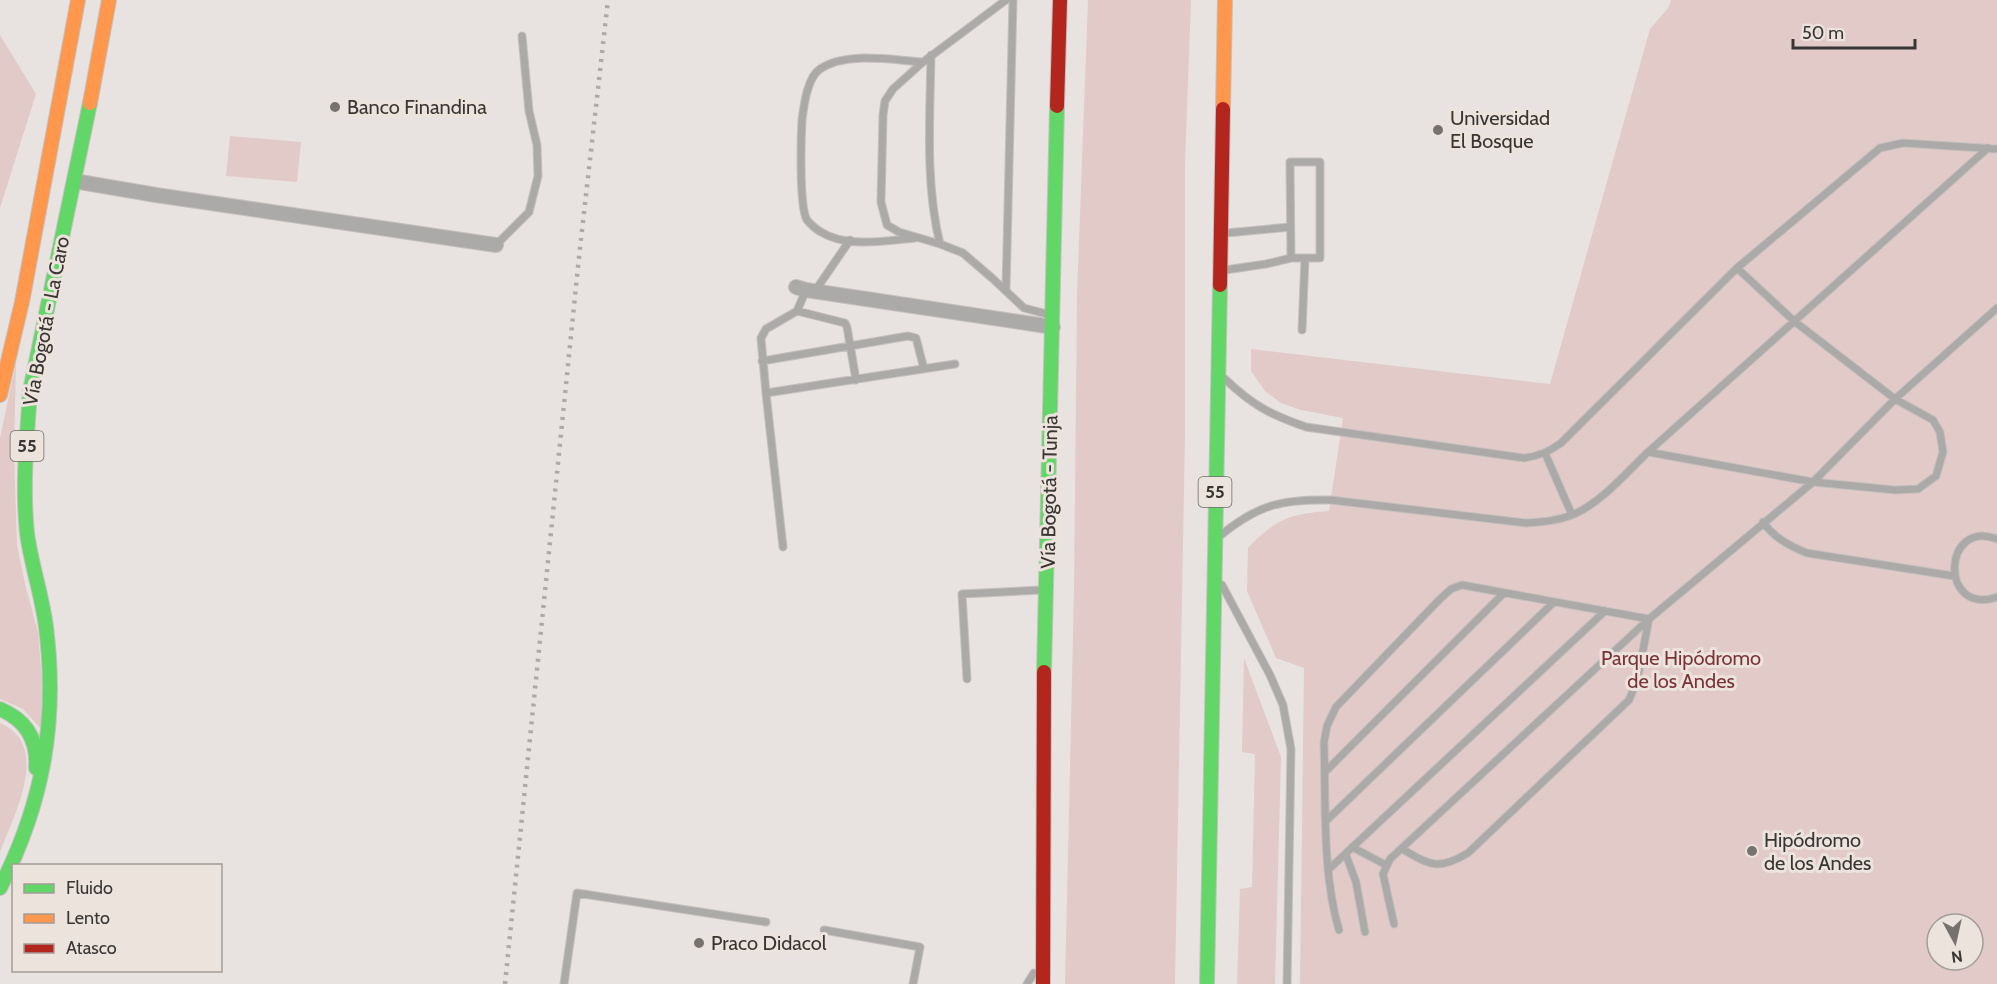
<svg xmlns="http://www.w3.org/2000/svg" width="1997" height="984" font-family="Cabin,sans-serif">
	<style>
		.green { fill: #e2cac9; fill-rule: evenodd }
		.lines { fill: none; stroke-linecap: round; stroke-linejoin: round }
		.lane-casing { stroke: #c4c0be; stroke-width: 9 }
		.street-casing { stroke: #c4c0be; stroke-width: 16 }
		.fast-casing { stroke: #c4c0be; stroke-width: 16 }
		.slow-casing { stroke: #c4c0be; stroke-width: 16 }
		.jam-casing { stroke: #c4c0be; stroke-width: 16 }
		.lane { stroke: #acaaa9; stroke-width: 7 }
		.street { stroke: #acaaa9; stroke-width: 14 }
		.fast { stroke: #63d668; stroke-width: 14 }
		.slow { stroke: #ff974d; stroke-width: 14 }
		.jam { stroke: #b3261e; stroke-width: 14 }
		.rail { stroke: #acaaa9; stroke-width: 4.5; stroke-dasharray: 3 6; stroke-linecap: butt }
		.poi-dot { fill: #767270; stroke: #ebe3dc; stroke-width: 2 }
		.labels { text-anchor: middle; stroke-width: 6; stroke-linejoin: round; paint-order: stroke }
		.shield { fill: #ebe3dc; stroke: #6e6966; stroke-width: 1.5 }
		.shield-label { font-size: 18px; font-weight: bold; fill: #383533 }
		.poi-label { font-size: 20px; fill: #383533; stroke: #ebe3dc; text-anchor: start }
		.street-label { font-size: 20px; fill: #383533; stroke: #ebe3dc }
		.park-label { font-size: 20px; fill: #7c3338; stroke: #ebe3dc }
	</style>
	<rect width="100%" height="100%" fill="#e8e3e0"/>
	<path class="green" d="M1088,0H1191L1185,166V434L1175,984H1065L1074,592L1077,295Z
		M1671,0H1997V984H1300L1304,668L1276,658L1247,591L1248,548C1276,519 1289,514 1329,511L1343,418L1301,410L1281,403L1265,391L1251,371V349L1550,384L1650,29L1669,7ZM1937,924H1973V960H1937Z
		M0,35L36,94L0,208Z
		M230,136L301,142L297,182L226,176Z
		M16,363L14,454L17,545L26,588L38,632L42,680L41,729L23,709L0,699V438Z
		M1244,658L1281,757L1275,984H1237L1240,889L1252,887L1255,754L1242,752Z
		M0,723C52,745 14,815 0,852Z"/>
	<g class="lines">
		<defs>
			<path id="lane" d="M1006,0L923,62L893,89L885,101L883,115L881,202L887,225L899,232L940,244L963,253L992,278L1024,308L1047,314
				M931,55C930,118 925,183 940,244
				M1290,162H1320V258H1291Z
				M1226,233L1290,227
				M915,238C886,241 846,248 821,232C817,230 810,224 807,220C799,207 801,137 802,120C804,105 807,78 820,69C846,51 892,60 923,62
				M496,245L529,212L538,176L537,145L529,111L522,36
				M1225,270L1266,264L1291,258
				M806,290L797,311L766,329L761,338L766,393L955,364
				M1006,290L1013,0
				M815,291L850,240
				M797,311L845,323L847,327L856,380
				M1302,330L1305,258
				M762,361L908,336L916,338L924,369
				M1225,379C1252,405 1271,415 1306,427L1524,458C1539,456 1549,452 1561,443L1737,268L1880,148L1903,143L1997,149
				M766,393L783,547
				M1648,452L1813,482L1895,490L1918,489L1936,476L1943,452L1940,432L1933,420L1895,399L1794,321L1737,268
				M1545,453L1572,515
				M1763,522C1774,538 1790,546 1807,553L1954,576
				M1221,535C1259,504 1283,499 1331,500L1526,523C1542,522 1557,521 1572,515C1600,504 1626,473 1648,452L1988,148
				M1997,539C1942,518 1939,617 1997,597
				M1222,585L1270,675L1283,705L1291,749L1287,984
				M967,679L962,594L1041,590
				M1325,772L1504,593
				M1327,820L1554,602
				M1352,847L1386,865
				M1346,855L1356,882L1365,932
				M1328,870L1605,611
				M1394,924L1383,874L1390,859L1649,619L1813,482L1895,399L1997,308
				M824,930L920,947L913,984
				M1339,930C1322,873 1326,802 1324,742L1327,726L1336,707L1439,600L1451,589L1462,585L1649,619L1637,681L1629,700L1468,853C1438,871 1430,865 1402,849
				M564,984L577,893L766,922
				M1027,984L1034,973"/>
			<path id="street" d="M74,181L156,195L496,245
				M796,287L806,290L1053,327"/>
			<path id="fast" d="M1044,672L1057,106
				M0,709C26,720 38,740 36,768
				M0,888C43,803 58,722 46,627C42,595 31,564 27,533C22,486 27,438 30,391L90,103
				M1207,984L1220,285"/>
			<path id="slow" d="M90,103L109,0
				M1223,109L1225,0
				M0,395L22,302L78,0"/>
			<path id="jam" d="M1057,106L1060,0
				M1220,285L1223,109
				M1043,984L1044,672"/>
		</defs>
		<use href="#lane" class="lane-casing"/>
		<use href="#street" class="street-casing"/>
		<use href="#fast" class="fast-casing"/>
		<use href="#slow" class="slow-casing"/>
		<use href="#jam" class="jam-casing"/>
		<use href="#lane" class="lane"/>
		<use href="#street" class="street"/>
		<use href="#fast" class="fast"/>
		<use href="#slow" class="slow"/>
		<use href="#jam" class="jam"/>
		<path class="rail" d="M505,984L579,257L608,0"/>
	</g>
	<g class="poi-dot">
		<circle cx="335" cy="107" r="6"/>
		<circle cx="1438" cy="130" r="6"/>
		<circle cx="1752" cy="851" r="6"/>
		<circle cx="699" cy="943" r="6"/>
	</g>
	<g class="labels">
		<g class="shield">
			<rect x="10.5" y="431" width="33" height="30" rx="4.5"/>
			<rect x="1198.5" y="477" width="33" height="30" rx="4.5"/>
		</g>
		<g class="shield-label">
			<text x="27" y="452">55</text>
			<text x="1215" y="498">55</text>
		</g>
		<g class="poi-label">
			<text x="347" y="114">Banco Finandina</text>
			<text x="1450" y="125">Universidad<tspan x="1450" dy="23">El Bosque</tspan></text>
			<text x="1764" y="847">Hipódromo<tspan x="1764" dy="23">de los Andes</tspan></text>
			<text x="711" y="950">Praco Didacol</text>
		</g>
		<g class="street-label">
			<text transform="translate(46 321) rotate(-79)" y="7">Vía Bogotá - La Caro</text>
			<text transform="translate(1049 492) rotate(-89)" y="7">Vía Bogotá - Tunja</text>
		</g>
		<g class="park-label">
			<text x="1681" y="665">Parque Hipódromo<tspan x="1681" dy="23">de los Andes</tspan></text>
		</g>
	</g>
	<rect x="12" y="864" width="210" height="108" fill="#ebe3dc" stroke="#a39d98" stroke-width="1.5"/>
	<rect x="24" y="884" width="30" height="9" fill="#63d668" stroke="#a39d98" stroke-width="1.5"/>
	<text x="66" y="894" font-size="18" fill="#383533">Fluido</text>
	<rect x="24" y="914" width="30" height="9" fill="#ff974d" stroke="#a39d98" stroke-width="1.5"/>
	<text x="66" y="924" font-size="18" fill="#383533">Lento</text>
	<rect x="24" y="944" width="30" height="9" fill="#b3261e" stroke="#a39d98" stroke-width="1.5"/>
	<text x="66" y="954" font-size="18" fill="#383533">Atasco</text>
	<g transform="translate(1955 942) rotate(172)"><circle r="28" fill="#ebe3dc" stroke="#a39d98" stroke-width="1.5"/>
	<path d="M0-4.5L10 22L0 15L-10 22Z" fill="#767270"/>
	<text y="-9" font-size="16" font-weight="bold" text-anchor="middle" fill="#383533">N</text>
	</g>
	<path d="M1793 39v9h122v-9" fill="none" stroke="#383533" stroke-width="3"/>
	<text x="1802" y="39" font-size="18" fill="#383533" stroke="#ebe3dc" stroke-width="4.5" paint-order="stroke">50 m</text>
</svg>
